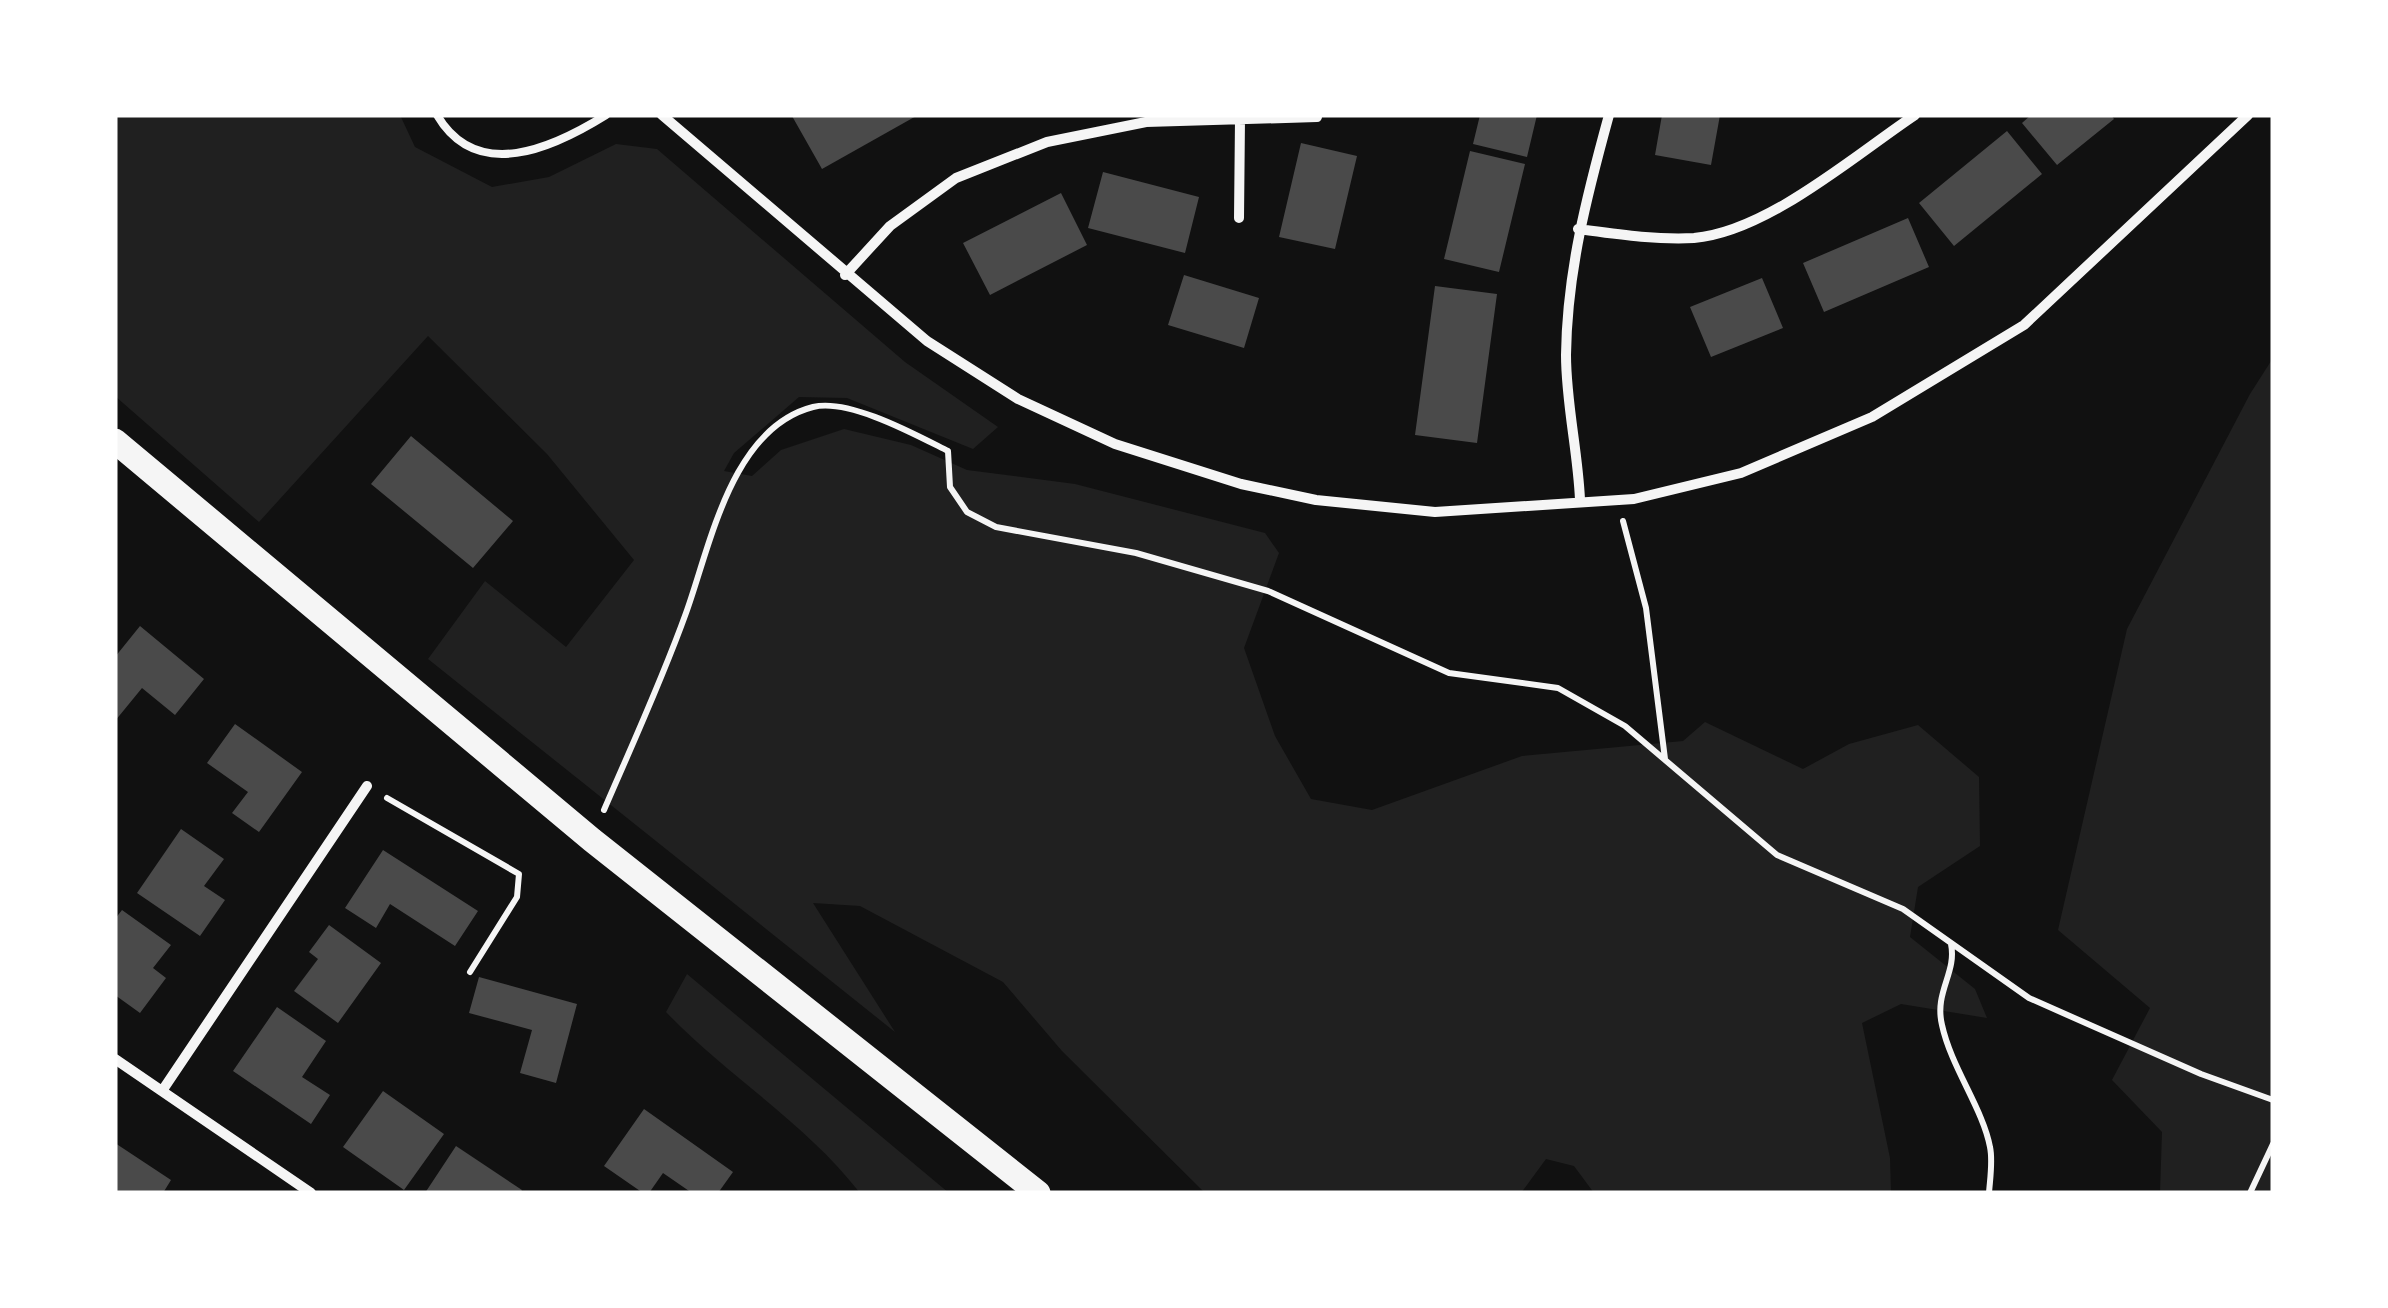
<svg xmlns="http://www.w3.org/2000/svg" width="2388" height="1308" font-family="Merriweather,serif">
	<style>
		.green { fill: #202020 }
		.building { fill: #4a4a4a }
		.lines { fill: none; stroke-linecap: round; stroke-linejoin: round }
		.path { stroke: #f5f5f5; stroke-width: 6 }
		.service { stroke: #f5f5f5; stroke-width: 8 }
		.minor { stroke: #f5f5f5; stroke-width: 10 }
		.primary { stroke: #f5f5f5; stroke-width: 25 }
	</style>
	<rect width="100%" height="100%" fill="#111"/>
	<path class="green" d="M115,115H400L415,147L492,187L549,177L616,144L657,149L905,362L998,427L973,449L847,398L799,397L734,453L724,471L752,476L781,450L844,429L911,445L967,470L1075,484L1265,533L1279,553L1244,648L1275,736L1311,799L1372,810L1522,756L1683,741L1705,722L1803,769L1849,744L1918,725L1979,777L1980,846L1918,887L1910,937L1975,989L1987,1018L1901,1004L1862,1023L1890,1158L1891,1193H1594L1574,1166L1546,1159L1521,1193H1205L1062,1051L1003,982L860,906L813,903L895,1032L428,659L485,581L566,647L634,560L547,454L428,336L259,522L115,396Z
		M2273,358V1193H2160L2162,1132L2112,1080L2150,1008L2058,930L2127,629L2250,394Z
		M687,974L949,1193H860C805,1122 727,1076 666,1012Z"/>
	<path class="building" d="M918,115L822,169L792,116L794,115Z
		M1480,115H1537L1527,157L1473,144Z
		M1662,115H1720L1711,165L1655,155Z
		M2031,115H2111L2114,119L2057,165L2022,123Z
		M2007,131L2042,174L1954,246L1919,203Z
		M1301,143L1357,156L1335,249L1279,237Z
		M1470,151L1525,164L1499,272L1444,259Z
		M1103,172L1199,197L1185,253L1088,228Z
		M1061,193L1087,245L990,295L963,243Z
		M1908,218L1929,267L1824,312L1803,263Z
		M1184,275L1259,298L1244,348L1168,325Z
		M1762,278L1783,328L1711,357L1690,307Z
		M1435,286L1497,294L1477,443L1415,435Z
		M411,436L513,521L473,568L371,484Z
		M140,626L204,679L175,715L142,688L115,721V657Z
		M235,724L302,772L259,832L232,813L248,792L207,763Z
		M181,829L224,859L204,886L225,900L200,936L137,893Z
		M383,850L478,911L455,946L390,904L376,928L345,908Z
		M122,910L171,945L153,968L166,978L140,1013L115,995V919Z
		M329,925L381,963L338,1023L294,991L318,959L309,952Z
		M479,977L577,1004L556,1083L520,1073L532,1030L469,1013Z
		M277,1007L326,1041L302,1077L330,1095L311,1124L233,1071Z
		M383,1091L444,1134L404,1190L343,1147Z
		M644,1109L733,1172L718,1193H692L663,1173L649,1193H643L604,1166Z
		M115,1143L171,1180L163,1193H115Z
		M456,1146L522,1190L520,1193H425Z"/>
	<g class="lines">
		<path class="path" d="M1623,521L1646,608L1665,759
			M387,798L519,874L517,897L470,972
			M604,810C632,745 662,680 686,613C710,547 731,428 813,407C849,398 916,435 948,451L950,487L967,512L996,527L1136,553L1268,591L1449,673L1558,688L1625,726L1777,855L1903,909L2029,998L2201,1074L2273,1100
			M1951,944C1957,973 1934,992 1942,1025C1951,1067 1983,1109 1990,1147C1993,1161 1990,1179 1989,1193
			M2250,1193L2273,1144"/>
		<path class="service" d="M437,115C477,183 553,148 606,115"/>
		<path class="minor" d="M662,115L927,341L1018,399L1115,444L1241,484L1316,500L1435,512L1634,499L1741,473L1872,417L2024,325L2248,115
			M1239,218L1240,119
			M1578,229C1616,234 1655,240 1694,238C1767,232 1855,155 1915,115
			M845,275L890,226L956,178L1047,142L1146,122L1317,117
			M1580,500C1578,452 1566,403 1566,355C1567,272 1587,195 1609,115
			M115,1059L311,1193
			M162,1091L367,786"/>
		<path class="primary" d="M115,441L592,840L1038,1193"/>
	</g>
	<rect width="2388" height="1308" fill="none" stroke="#ffffff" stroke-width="235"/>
</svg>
